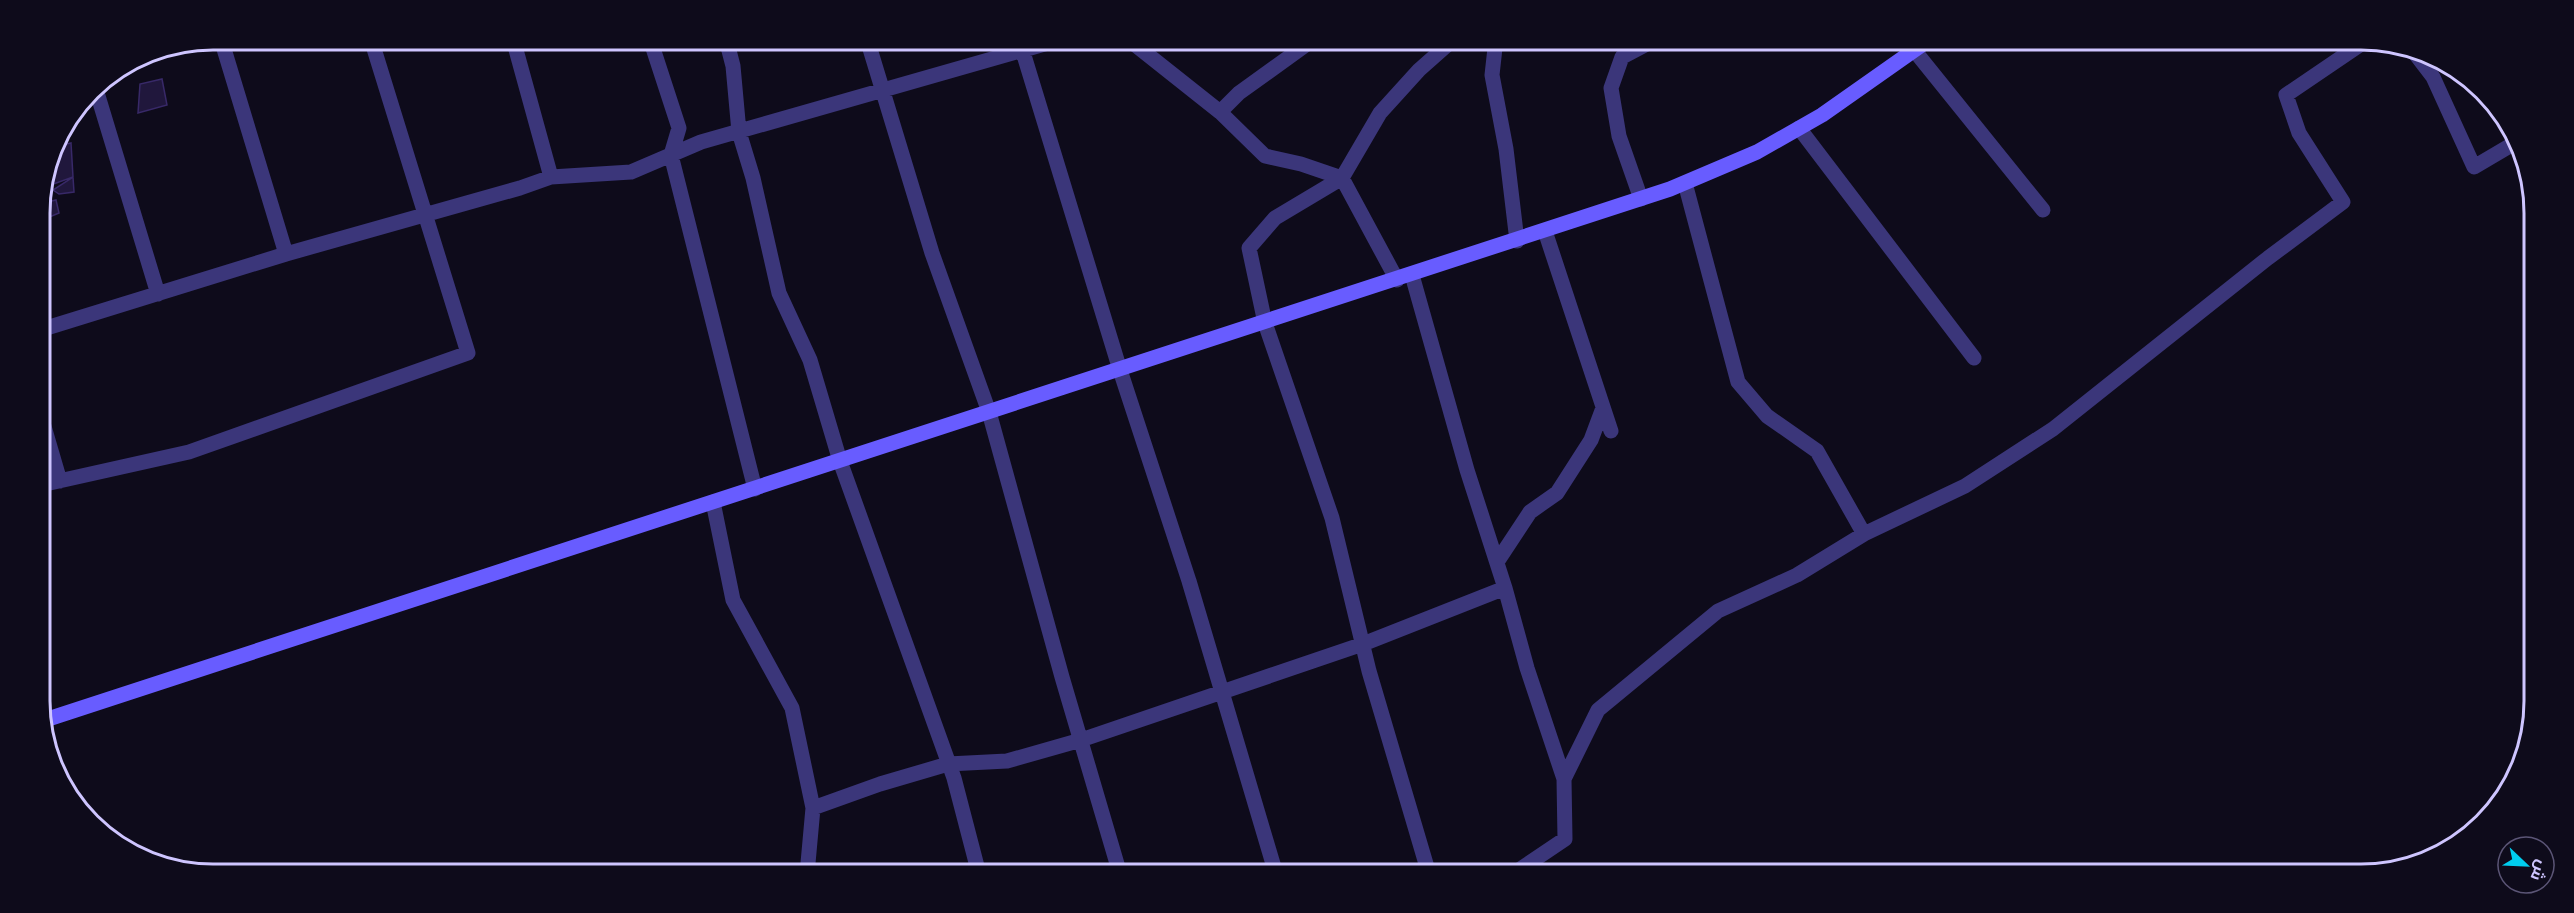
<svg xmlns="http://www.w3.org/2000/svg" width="2574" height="913" font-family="Roboto,Cairo,sans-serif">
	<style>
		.building { fill: #20173c; stroke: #382968; stroke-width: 1.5 }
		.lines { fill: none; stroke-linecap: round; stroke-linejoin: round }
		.street { stroke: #3b367a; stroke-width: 15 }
		.secondary { stroke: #685cff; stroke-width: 15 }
		.rim { fill: none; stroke: #cec5ff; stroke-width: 3 }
	</style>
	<rect width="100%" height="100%" fill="#0e0b1b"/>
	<path class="building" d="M162,79L167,105L138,113L140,84Z
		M71,143L73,177L48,186L46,178L54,147Z
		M73,177L74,192L59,194L53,190Z
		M56,200L59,213L40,221L39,204Z"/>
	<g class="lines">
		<path class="street" d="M221,39L286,254
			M513,39L551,177
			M650,39L679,128L671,155L755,489
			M726,39L733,66L739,132L753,178L779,293L810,360L840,461L954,778L979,874
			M867,39L932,253L989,412L1062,677L1120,874
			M1019,39L1120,370L1189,581L1276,874
			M1128,39L1220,112L1265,156L1301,164L1342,178L1397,280
			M1496,39L1492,75L1506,149L1517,241
			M2410,47L2433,77L2474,167L2513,144
			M1914,50L2043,210
			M95,86L158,294
			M1220,112L1239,93L1314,39
			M1799,128L1974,358
			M1685,183L1738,382L1767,416L1817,451L1864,534
			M1641,199L1619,136L1611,88L1622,57L1656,39
			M1545,231L1611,431
			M1412,275L1467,470L1505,588L1527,668L1564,779
			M40,330L286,254L520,188L551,177L631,172L701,142L1062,39
			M41,416L60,481
			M41,485L189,452L468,353L371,39
			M713,502L733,600L792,708L813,808L807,874
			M1497,562L1530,512L1557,493L1591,440L1603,408
			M813,808L880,784L948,764L1007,761L1081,740L1363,644L1505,588
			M1429,874L1369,671L1332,518L1265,323L1249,248L1275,218L1342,178L1380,113L1419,70L1454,39
			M1513,874L1565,839L1564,779L1598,710L1718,611L1797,575L1864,534L1965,486L2053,429L2268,258L2343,202L2299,133L2286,95L2367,40"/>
		<path class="secondary" d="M42,721L1670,189L1757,152L1822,115L1930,39"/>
	</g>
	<path d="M0 0H2574V913H0ZM213 50H2361A163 163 0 0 1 2524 213V701A163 163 0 0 1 2361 864H213A163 163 0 0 1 50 701V213A163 163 0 0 1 213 50Z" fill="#0e0b1b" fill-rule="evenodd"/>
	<path class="rim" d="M213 50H2361A163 163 0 0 1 2524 213V701A163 163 0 0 1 2361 864H213A163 163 0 0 1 50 701V213A163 163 0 0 1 213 50Z"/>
	<g transform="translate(2526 865) rotate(113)"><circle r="28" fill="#0e0b1b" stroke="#5b5576" stroke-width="1.5"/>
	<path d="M0-4.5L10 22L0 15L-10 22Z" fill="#00cdef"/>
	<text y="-9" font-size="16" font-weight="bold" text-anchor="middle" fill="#cec5ff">ش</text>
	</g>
</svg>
